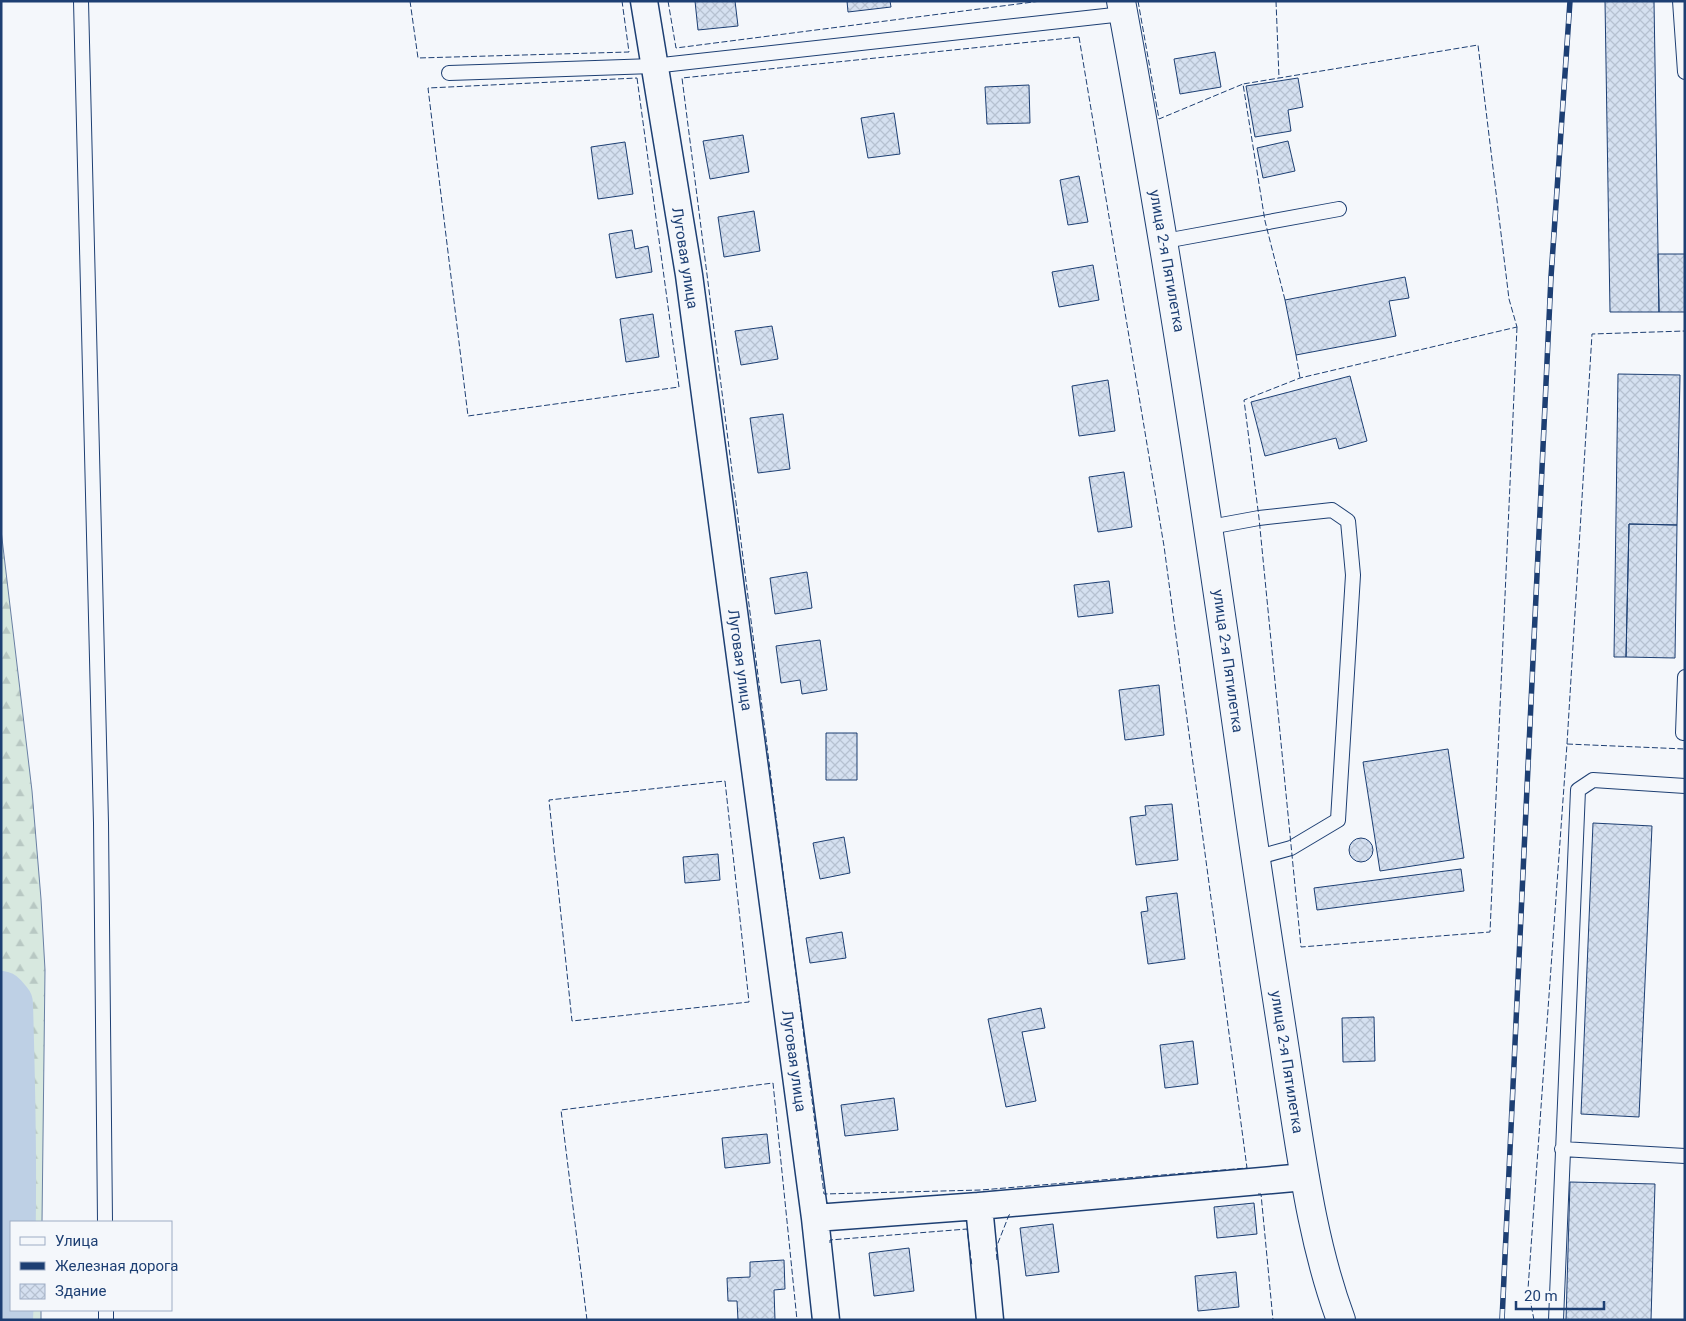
<svg xmlns="http://www.w3.org/2000/svg" width="1686" height="1321" font-family="Roboto,sans-serif">
	<style>
		.forest { fill: url(#forest-firs); stroke: #687fa3 }
		.lines { fill: none; stroke-linecap: round; stroke-linejoin: round }
		.river { stroke: #bed0e5; stroke-width: 52 }
		.building { fill: url(#building-cross-hatch); stroke: #1d3f73 }
		.lane-casing { stroke: #1d3f73; stroke-width: 16 }
		.street-casing { stroke: #1d3f73; stroke-width: 29 }
		.secondary-casing { stroke: #1d3f73; stroke-width: 30 }
		.lane { stroke: #f4f7fb; stroke-width: 14 }
		.street { stroke: #f4f7fb; stroke-width: 26 }
		.secondary { stroke: #f4f7fb; stroke-width: 28 }
		.rail-casing { stroke: #1d3f73; stroke-width: 5.5 }
		.rail { stroke: #f4f7fb; stroke-width: 4; stroke-dasharray: 11; stroke-linecap: butt }
		.fence { stroke: #1d3f73; stroke-width: 1; stroke-dasharray: 6 2.5; stroke-linecap: butt }
		.labels { text-anchor: middle; stroke-width: 4; stroke-linejoin: round; paint-order: stroke }
		.street-label { font-size: 15px; fill: #1d3f73; stroke: #f4f7fb }
	</style>
	<defs>
		<pattern id="forest-firs" width="22" height="20" patternUnits="userSpaceOnUse" patternTransform="scale(1.25)"><rect width="22" height="20" fill="#d7e8df"/><path d="M5 1l3.5 6h-7zM16 11l3.5 6h-7z" fill="#b8c8c3"/></pattern>
		<pattern id="building-cross-hatch" width="8" height="8" patternUnits="userSpaceOnUse" patternTransform="scale(1.25)"><rect width="8" height="8" fill="#d5e0f0"/><path d="M0 0l8 8M0 8l8-8" fill="none" stroke="#b6c1d1"/></pattern>
	</defs>
	<rect width="100%" height="100%" fill="#f4f7fb"/>
	<path class="forest" d="M1,530L32,791L41,899L45,970L42,1222H11V1310H41V1320H1Z"/>
	<g class="lines">
		<path class="river" d="M1,997L7,1004C10,1110 12,1214 7,1320"/>
	</g>
	<path class="building" d="M695,1H735L738,26L698,30Z
		M847,1H890L891,7L848,12Z
		M1605,1H1654L1659,312H1610Z
		M1215,52L1221,87L1180,94L1174,59Z
		M1298,78L1303,107L1288,110L1291,131L1255,137L1246,86Z
		M1029,85L1030,123L987,124L985,87Z
		M894,113L900,154L868,158L861,118Z
		M743,135L749,172L710,179L703,141Z
		M1288,141L1295,171L1263,178L1257,148Z
		M625,142L633,194L598,199L591,147Z
		M1079,176L1088,222L1068,225L1060,180Z
		M754,211L760,251L724,257L718,217Z
		M632,230L635,249L648,246L652,272L616,278L609,234Z
		M1658,254H1685V312H1659Z
		M1093,265L1099,300L1059,307L1052,272Z
		M1405,277L1409,298L1389,301L1396,336L1296,355L1285,300Z
		M653,314L659,357L626,362L620,319Z
		M772,326L778,359L741,365L735,331Z
		M1618,374L1680,375L1677,525L1629,524L1626,657H1614Z
		M1350,376L1367,441L1339,449L1336,438L1265,456L1251,402Z
		M1108,380L1115,431L1079,436L1072,386Z
		M783,414L790,469L758,473L750,418Z
		M1124,472L1132,527L1098,532L1089,477Z
		M1629,524L1677,525L1675,658L1626,657Z
		M807,572L812,608L775,614L770,578Z
		M1109,581L1113,613L1078,617L1074,585Z
		M820,640L827,690L802,694L800,680L781,683L776,646Z
		M1159,685L1164,735L1125,740L1119,690Z
		M826,733H857V780H826Z
		M1448,749L1464,858L1380,871L1363,762Z
		M1172,804L1178,860L1136,865L1130,817L1146,815L1145,806Z
		M1593,823L1652,826L1639,1117L1581,1114Z
		M844,837L850,873L820,879L813,843Z
		M1349 850a12 12 0 1 1 24 0a12 12 0 1 1-24 0Z
		M718,854L720,880L685,883L683,857Z
		M1461,869L1464,891L1317,910L1314,888Z
		M1177,893L1185,959L1148,964L1141,912L1148,911L1146,897Z
		M842,932L846,958L810,963L806,938Z
		M1041,1008L1045,1028L1022,1032L1036,1101L1006,1107L988,1019Z
		M1374,1017L1375,1061L1343,1062L1342,1018Z
		M1193,1041L1198,1084L1165,1088L1160,1045Z
		M894,1098L898,1130L845,1136L841,1105Z
		M767,1134L770,1163L725,1168L722,1138Z
		M1570,1182L1655,1184L1651,1320H1566Z
		M1254,1203L1257,1234L1217,1238L1214,1207Z
		M1053,1224L1059,1272L1026,1276L1020,1228Z
		M909,1248L914,1291L874,1296L869,1253Z
		M784,1260L785,1289L774,1290L775,1320H738L737,1301H728L727,1278L750,1277V1262Z
		M1236,1272L1239,1307L1198,1311L1195,1276Z"/>
	<g class="lines">
		<defs>
			<path id="lane" d="M81,1L101,823L105,1222
				M1680,1L1685,72
				M449,73L653,66L1123,14
				M1165,241L1339,209
				M1210,527L1259,518L1332,510L1348,521L1353,575L1338,820L1291,848L1255,858
				M1683,733L1685,677
				M1562,1149L1685,1156
				M106,1310V1320
				M1556,1320L1578,790L1593,780L1685,786"/>
			<path id="street" d="M644,1L689,275L815,1218L826,1320
				M979,1206L990,1320
				M815,1218L979,1206L1305,1177"/>
			<path id="secondary" d="M1121,1C1170,266 1210,531 1247,798C1260,891 1275,984 1289,1077C1302,1159 1312,1242 1341,1320"/>
		</defs>
		<use href="#lane" class="lane-casing"/>
		<use href="#street" class="street-casing"/>
		<use href="#secondary" class="secondary-casing"/>
		<use href="#lane" class="lane"/>
		<use href="#street" class="street"/>
		<use href="#secondary" class="secondary"/>
		<defs>
			<path id="rail" d="M1502,1320L1551,277L1570,1"/>
		</defs>
		<use href="#rail" class="rail-casing"/>
		<use href="#rail" class="rail"/>
		<path class="fence" d="M410,1L418,58L629,52L622,1
			M668,1L676,48L1041,1
			M1138,1L1159,119L1243,84
			M1276,1L1279,78
			M1079,37L1164,546L1247,1168L981,1190L824,1194L682,78Z
			M637,78L679,387L468,416L428,88Z
			M1285,300L1265,221L1243,84L1478,45L1509,299L1517,327
			M1517,327L1490,932L1301,947L1259,518L1244,400L1300,378Z
			M1296,355L1300,378
			M1567,744L1685,749
			M725,781L749,1002L572,1021L549,800Z
			M1258,1194H1261L1273,1320
			M830,1243V1240L967,1229L972,1266
			M997,1260L996,1248L1009,1215L1011,1214
			M587,1320L561,1110L773,1083L797,1320
			M1534,1320L1528,1289L1567,744L1592,334L1685,331"/>
	</g>
	<g class="labels">
		<g class="street-label">
			<text transform="translate(685 258) rotate(81)" y="5">Луговая улица</text>
			<text transform="translate(1167 261) rotate(80)" y="5">улица 2-я Пятилетка</text>
			<text transform="translate(740 660) rotate(82)" y="5">Луговая улица</text>
			<text transform="translate(1228 661) rotate(82)" y="5">улица 2-я Пятилетка</text>
			<text transform="translate(794 1061) rotate(82)" y="5">Луговая улица</text>
			<text transform="translate(1287 1062) rotate(81)" y="5">улица 2-я Пятилетка</text>
		</g>
	</g>
	<rect width="1686" height="1321" fill="none" stroke="#1d3f73" stroke-width="5"/>
	<rect x="10" y="1221" width="162" height="90" fill="#f4f7fb" stroke="#9eadc5"/>
	<rect x="20" y="1237" width="25" height="8" fill="#f4f7fb" stroke="#9eadc5"/>
	<text x="55" y="1246" font-size="15" fill="#1d3f73">Улица</text>
	<rect x="20" y="1262" width="25" height="8" fill="#1d3f73" stroke="#9eadc5"/>
	<text x="55" y="1271" font-size="15" fill="#1d3f73">Железная дорога</text>
	<rect x="20" y="1284" width="25" height="15" fill="url(#building-cross-hatch)" stroke="#9eadc5"/>
	<text x="55" y="1296" font-size="15" fill="#1d3f73">Здание</text>
	<path d="M1516 1301v8h88v-8" fill="none" stroke="#1d3f73" stroke-width="2.5"/>
	<text x="1524" y="1301" font-size="15" fill="#1d3f73" stroke="#f4f7fb" stroke-width="4" paint-order="stroke">20 m</text>
</svg>
